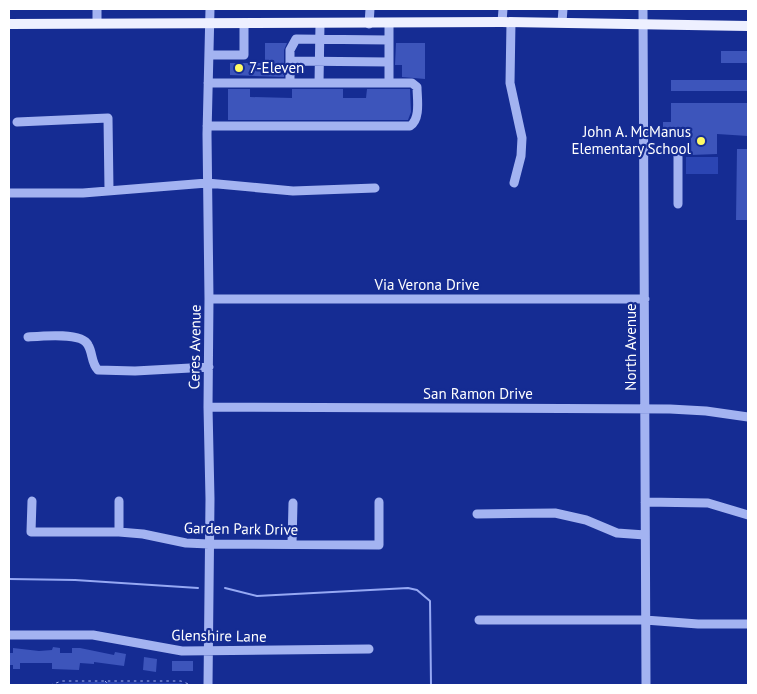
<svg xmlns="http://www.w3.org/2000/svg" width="757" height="694" font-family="'PT Sans',sans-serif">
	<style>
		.green { fill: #2b45b3 }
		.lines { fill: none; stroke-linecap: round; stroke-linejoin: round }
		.stream { stroke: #96a9f4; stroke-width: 2 }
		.building { fill: #3d55bb }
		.path { stroke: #a3b3f1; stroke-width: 1; stroke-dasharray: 2.5 4; stroke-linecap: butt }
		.minor { stroke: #a3b3f1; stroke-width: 9 }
		.major { stroke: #eef0ff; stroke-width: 10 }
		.poi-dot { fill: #fffa64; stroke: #152c93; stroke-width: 2 }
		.labels { text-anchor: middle; stroke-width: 4.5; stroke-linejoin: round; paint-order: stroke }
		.poi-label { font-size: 15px; fill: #fff; stroke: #152c93; text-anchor: start }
		.street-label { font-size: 15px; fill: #fff; stroke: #152c93 }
	</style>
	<rect width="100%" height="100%" fill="#152c93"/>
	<path class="green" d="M686,157H718V174H686Z
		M97,682L181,683L187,685H54L63,683Z"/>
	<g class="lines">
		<path class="stream" d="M9,579L75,580L198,588
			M225,588L257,596L408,588L417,590L430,601L431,685"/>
	</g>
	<path class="building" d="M265,43H287L284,50V77L230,75V63H265Z
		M396,43H425V79L402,77V65H395Z
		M721,51H747L748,63H721Z
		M671,80H748V91H671Z
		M228,89H250V97L292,98V89H343V98H366L367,89H410L411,112L408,120H228Z
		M671,103H748V136L717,134V154L691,155V138H663V122H671Z
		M737,149H748V220H736Z
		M53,647L60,648V653H72V648H80L114,655L115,652L126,654L124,666L94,662V664L80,663L79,670L52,669V663H20V669H13V665H9V653H13V648L39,651L52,650Z
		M144,657L157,659L156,672L143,670Z
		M172,661H193V671H172Z"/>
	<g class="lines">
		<path class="path" d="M105,681L109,685
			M50,685L62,681H181L191,685"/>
		<path class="minor" d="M643,9L646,685
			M502,22L503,9
			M511,22L510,83L522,138L521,156L514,183
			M562,22L563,9
			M97,23V9
			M389,23V83
			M369,24L370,9
			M209,55H244V23
			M290,61L389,62
			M290,83V50L296,39L389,40
			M319,83L320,24
			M17,122L108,118L109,190
			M207,126H410C421,119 417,98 417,87L412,83H208
			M9,193H83L207,183L293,191L375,188
			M678,204V156
			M209,299H645
			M28,337C41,336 82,332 88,345C93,353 91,363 98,370L135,371L209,367
			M208,407L670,409L706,411L748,417
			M32,501L31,532H119L143,534L186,543L209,544L379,545V502
			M645,502L708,503L748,515
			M477,514L555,513L586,520L617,533L645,535
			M119,532V501
			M292,544L293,503
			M479,620H645L698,624H748
			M9,635H93L182,651L369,649
			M208,685L210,499L208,407L209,299L207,134L210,9"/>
		<path class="major" d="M9,24L502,22L748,26"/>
	</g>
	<g class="poi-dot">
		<circle cx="239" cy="68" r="5"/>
		<circle cx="701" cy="141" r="5"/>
	</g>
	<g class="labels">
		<g class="poi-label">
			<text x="249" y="73">7-Eleven</text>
			<text x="691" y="137" text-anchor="end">John A. McManus<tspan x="691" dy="17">Elementary School</tspan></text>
		</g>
		<g class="street-label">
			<text x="427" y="290">Via Verona Drive</text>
			<text transform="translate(195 347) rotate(-89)" y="5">Ceres Avenue</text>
			<text transform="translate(631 347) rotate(-90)" y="5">North Avenue</text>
			<text x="478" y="399">San Ramon Drive</text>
			<text transform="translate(241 529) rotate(1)" y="5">Garden Park Drive</text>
			<text transform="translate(219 636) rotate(1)" y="5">Glenshire Lane</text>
		</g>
	</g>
	<rect width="757" height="694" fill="none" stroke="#ffffff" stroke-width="20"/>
</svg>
